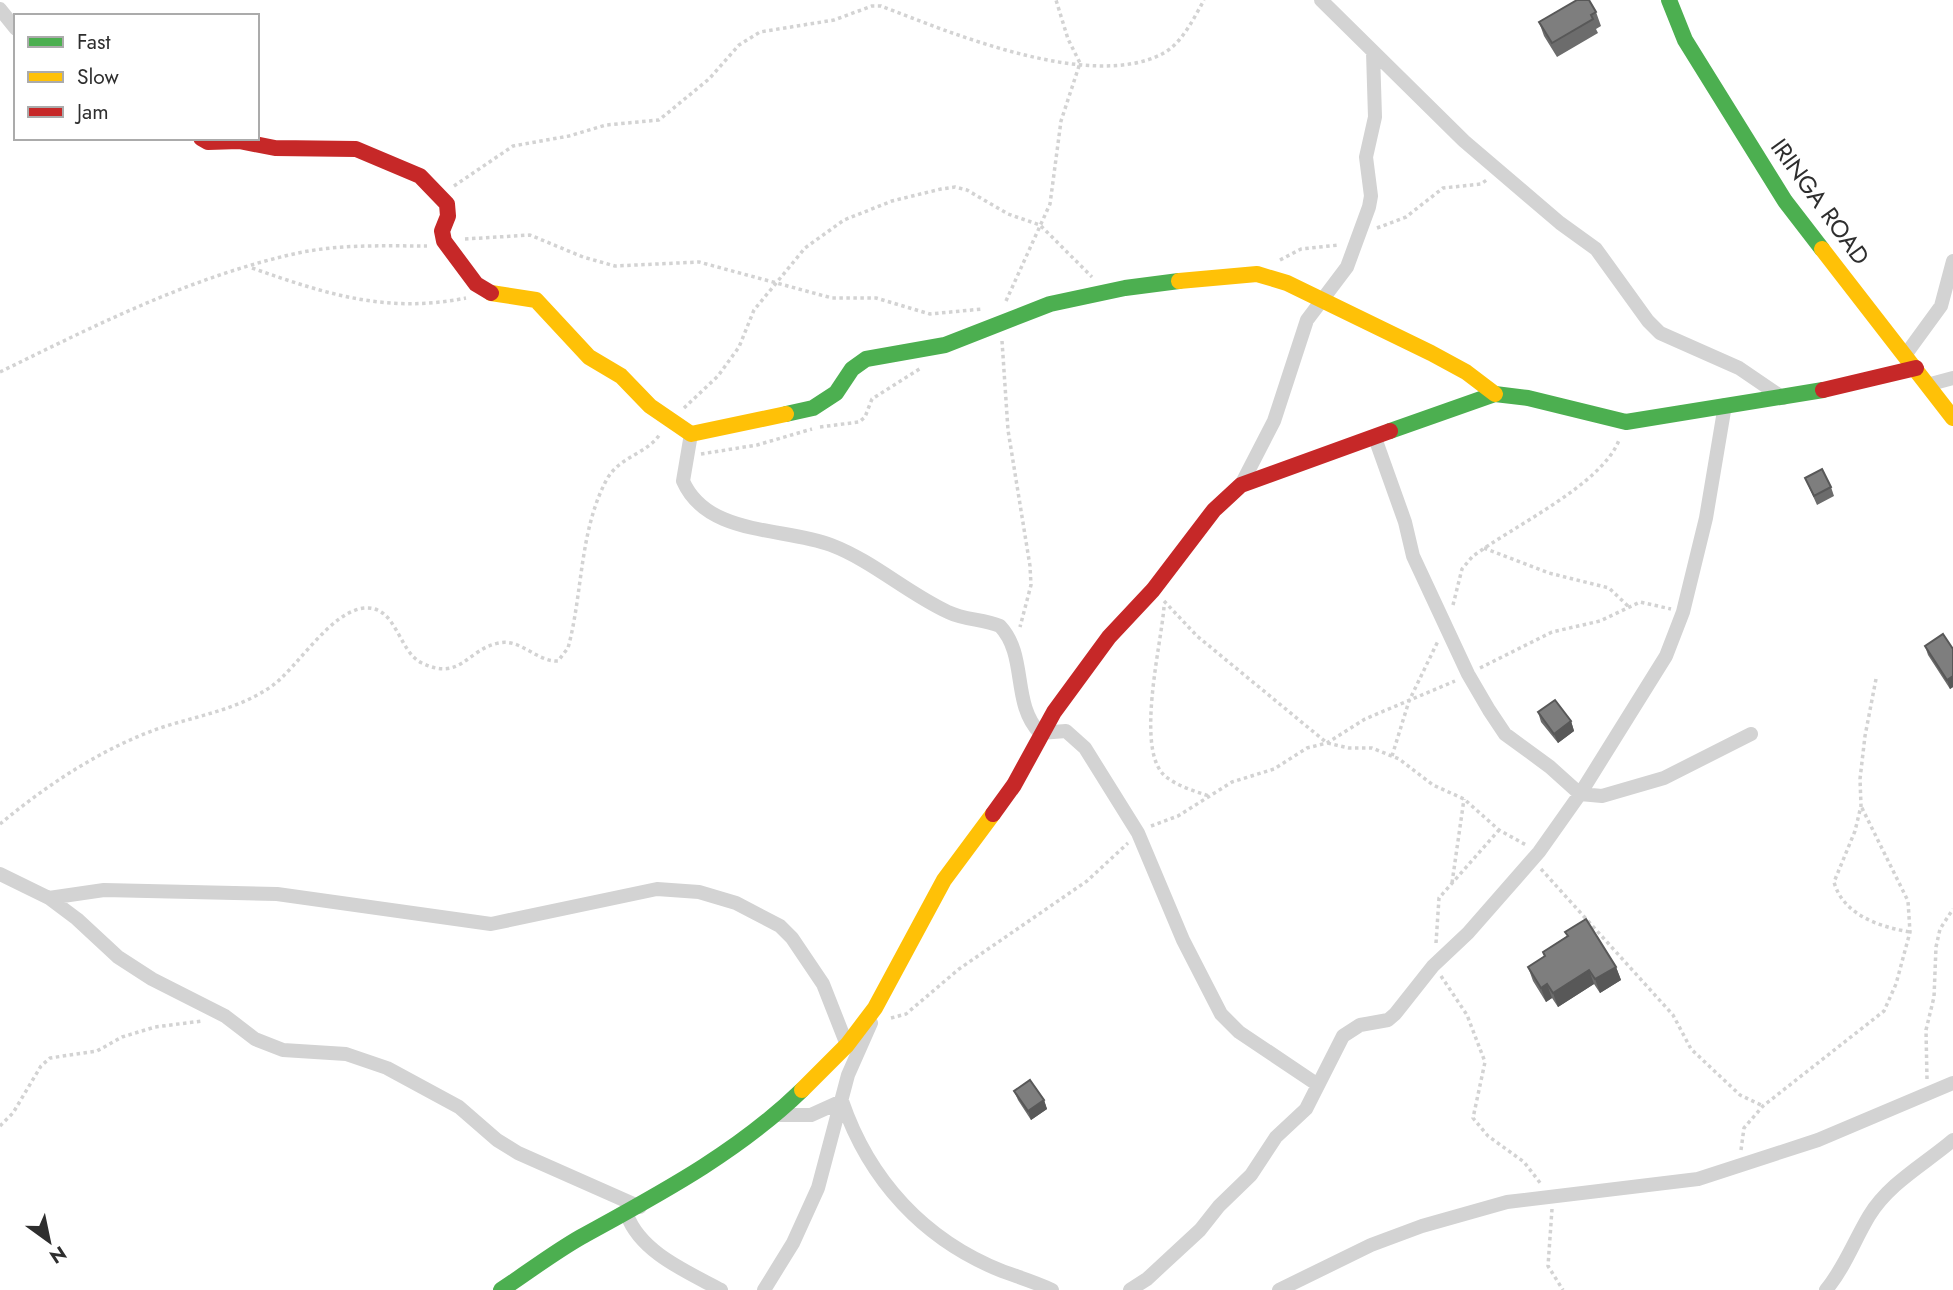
<svg xmlns="http://www.w3.org/2000/svg" width="1953" height="1290" font-family="Jost,sans-serif">
	<style>
		.lines { fill: none; stroke-linecap: round; stroke-linejoin: round }
		.path { stroke: #d3d3d3; stroke-width: 3.5; stroke-dasharray: 3.5 3.5; stroke-linecap: butt }
		.street { stroke: #d3d3d3; stroke-width: 14 }
		.fast { stroke: #4caf50; stroke-width: 16 }
		.slow { stroke: #ffc107; stroke-width: 16 }
		.jam { stroke: #c62828; stroke-width: 16 }
		.wall { fill: #6c6c6c }
		.shaded-wall { fill: #585858 }
		.building { fill: #7e7e7e; stroke: #585858; stroke-width: 2 }
		.labels { text-anchor: middle; stroke-width: 7; stroke-linejoin: round; paint-order: stroke }
		.street-label { font-size: 24px; fill: #2e2e2e; stroke: #fff }
	</style>
	<rect width="100%" height="100%" fill="#fff"/>
	<g class="lines">
		<path class="path" d="M454,186L513,146L569,136L606,125L659,120L709,79L739,45L760,32L834,20L872,6H881C951,33 1090,91 1162,54C1181,45 1194,18 1204,0
			M1377,228L1406,217L1443,188L1481,184L1488,179
			M465,239L530,235L583,257L615,266L699,262L832,298H876L930,314L982,309
			M1280,260L1301,249L1339,245
			M252,268C326,294 387,314 466,298
			M1006,301L1050,204L1061,121L1080,63L1068,39L1056,0
			M1002,341L1008,430L1030,566L1031,585L1020,627
			M0,372C96,325 193,276 298,253C340,244 385,246 427,246
			M684,408L718,376L739,347L754,310L805,248L844,220L892,201L941,189L955,187L967,190L1008,214L1040,225L1092,277
			M820,427L859,422L865,417L872,399L921,368
			M701,454L757,445L812,429
			M1484,548L1549,573L1609,588L1629,607
			M1164,601L1197,636L1327,743L1349,748H1372L1399,759L1433,785L1464,799L1499,830L1528,846
			M1453,605L1462,569L1472,557C1511,527 1602,485 1619,440
			M1164,607C1161,646 1135,750 1165,776C1177,786 1194,791 1209,796
			M1480,668L1552,632L1600,621L1640,602L1671,609
			M1876,679L1865,736L1860,779L1861,806L1855,831L1834,882C1843,915 1880,927 1910,932
			M1392,756L1409,701L1438,641
			M0,824C48,784 104,747 163,727C201,715 239,709 272,686C298,667 330,612 364,608C397,605 398,652 422,663C461,682 467,649 499,643C520,638 537,662 558,661L568,648C583,593 579,531 607,479C620,456 647,454 660,434
			M1151,826L1178,816L1232,782L1274,769L1307,748L1327,743L1365,719L1455,681
			M1541,869L1673,1015L1691,1049L1740,1095L1763,1106
			M1452,883L1464,799
			M1436,943L1439,898L1499,830
			M1441,976L1467,1015L1485,1062L1473,1118L1488,1136L1524,1162L1541,1184
			M891,1018L906,1014L959,969L1087,881L1128,843
			M1927,1079L1926,1030L1934,997L1936,947L1940,929L1953,909
			M0,1126L13,1113L41,1066L50,1058L97,1051L122,1037L155,1027L202,1021
			M1741,1150L1744,1128L1763,1106L1884,1011L1896,984L1910,932L1908,901L1861,806
			M1552,1209L1548,1266L1563,1290"/>
		<path class="street" d="M1321,0L1464,141L1560,223L1596,249L1648,321L1660,333L1739,368L1783,398
			M0,9L16,29
			M1906,354L1941,306L1953,261
			M1927,385L1953,378
			M691,434L683,481C707,536 783,527 831,545C873,561 907,593 948,612C964,620 983,619 1000,626C1028,656 1011,703 1040,733L1066,731L1085,748L1138,833L1183,940L1221,1014L1239,1032L1318,1085
			M1375,438L1405,522L1413,556L1468,674L1489,710L1505,734L1550,767L1580,794L1602,796L1664,778L1751,734
			M1241,485L1274,421L1307,320L1347,267L1369,207L1371,196L1366,157L1375,117L1373,52
			M0,874L49,898L77,919L118,957L152,979L225,1016L255,1039L283,1050L346,1054L387,1068L459,1107L497,1140L518,1153L640,1207
			M49,898L104,890L277,894L491,924L657,889L699,892L736,903L780,926L792,938L823,984L847,1045
			M776,1115H811L842,1101C869,1180 924,1240 1002,1271C1018,1277 1035,1282 1052,1290
			M627,1215C641,1253 688,1272 721,1290
			M764,1290L793,1243L818,1188L848,1075L871,1023
			M1130,1290L1147,1279L1200,1230L1219,1206L1251,1175L1276,1137L1306,1109L1343,1036L1360,1025L1388,1020L1395,1014L1433,966L1468,933L1539,852L1580,794L1666,656L1683,612L1706,518L1725,405
			M1279,1290L1371,1245L1422,1226L1507,1202L1698,1179L1818,1140L1953,1083
			M1826,1290C1845,1267 1854,1241 1869,1216C1889,1183 1925,1164 1953,1140"/>
		<path class="fast" d="M1669,0L1685,40L1785,201L1822,249
			M786,414L813,408L836,393L852,369L866,359L945,345L1050,304L1125,288L1179,281
			M1390,431L1495,394L1528,398L1626,422L1823,390
			M501,1290C527,1273 553,1253 581,1237C659,1194 737,1153 802,1090"/>
		<path class="slow" d="M1822,249L1953,418
			M1179,281L1257,274L1287,283L1431,353L1466,372L1495,394
			M491,293L536,300L589,357L621,376L650,406L691,434L786,414
			M802,1090L847,1045L875,1008L944,880L993,814"/>
		<path class="jam" d="M201,138L208,142L239,141L275,148L356,149L420,176L447,204L448,216L442,231L444,241L476,284L491,293
			M1823,390L1916,368
			M993,814L1014,785L1054,712L1109,637L1153,590L1214,510L1241,485L1390,431"/>
	</g>
	<path class="wall" d="M1596,12L1601,26L1596,29L1598,33L1557,57L1544,36L1539,22Z
		M1805,478L1831,487L1834,496L1817,505Z
		M1925,646L1953,649V687L1950,689L1928,655Z
		M1538,712L1571,721L1574,731L1558,743L1541,722Z
		M1565,932L1616,967L1621,980L1600,993L1594,984L1558,1007L1552,998L1546,1002L1533,981L1528,967L1545,957L1543,952L1567,936Z
		M1014,1091L1044,1100L1047,1109L1031,1120L1018,1100Z"/>
	<path class="shaded-wall" d="M1953,676V687L1950,689L1947,680Z
		M1571,721L1574,731L1558,743L1554,734Z
		M1616,967L1621,980L1600,993L1595,979Z
		M1589,970L1594,984L1558,1007L1553,993Z
		M1547,984L1552,998L1546,1002L1541,988Z
		M1044,1100L1047,1109L1031,1120L1028,1111Z"/>
	<path class="building" d="M1577,0H1589L1596,12L1591,15L1593,19L1552,43L1539,22Z
		M1822,469L1831,487L1814,496L1805,478Z
		M1943,634L1953,649V676L1947,680L1925,646Z
		M1555,700L1571,721L1554,734L1538,712Z
		M1586,919L1616,967L1595,979L1589,970L1553,993L1547,984L1541,988L1528,967L1545,956L1543,952L1568,936L1565,932Z
		M1030,1080L1044,1100L1028,1111L1014,1091Z"/>
	<g class="labels">
		<g class="street-label">
			<text transform="translate(1820 202) rotate(54)" y="8">IRINGA ROAD</text>
		</g>
	</g>
	<rect x="14" y="14" width="245" height="126" fill="#ffffff" stroke="#ababab" stroke-width="2"/>
	<rect x="28" y="37" width="35" height="10" fill="#4caf50" stroke="#ababab" stroke-width="2"/>
	<text x="77" y="49" font-size="21" fill="#2e2e2e">Fast</text>
	<rect x="28" y="72" width="35" height="10" fill="#ffc107" stroke="#ababab" stroke-width="2"/>
	<text x="77" y="84" font-size="21" fill="#2e2e2e">Slow</text>
	<rect x="28" y="107" width="35" height="10" fill="#c62828" stroke="#ababab" stroke-width="2"/>
	<text x="77" y="119" font-size="21" fill="#2e2e2e">Jam</text>
	<g transform="translate(49 1241) rotate(147)" stroke="#ffffff" stroke-width="5" paint-order="stroke">
	<path d="M0-5L12 26L0 18L-12 26Z" fill="#2e2e2e"/>
	<text y="-10" font-size="19" font-weight="bold" text-anchor="middle" fill="#2e2e2e">N</text>
	</g>
</svg>
